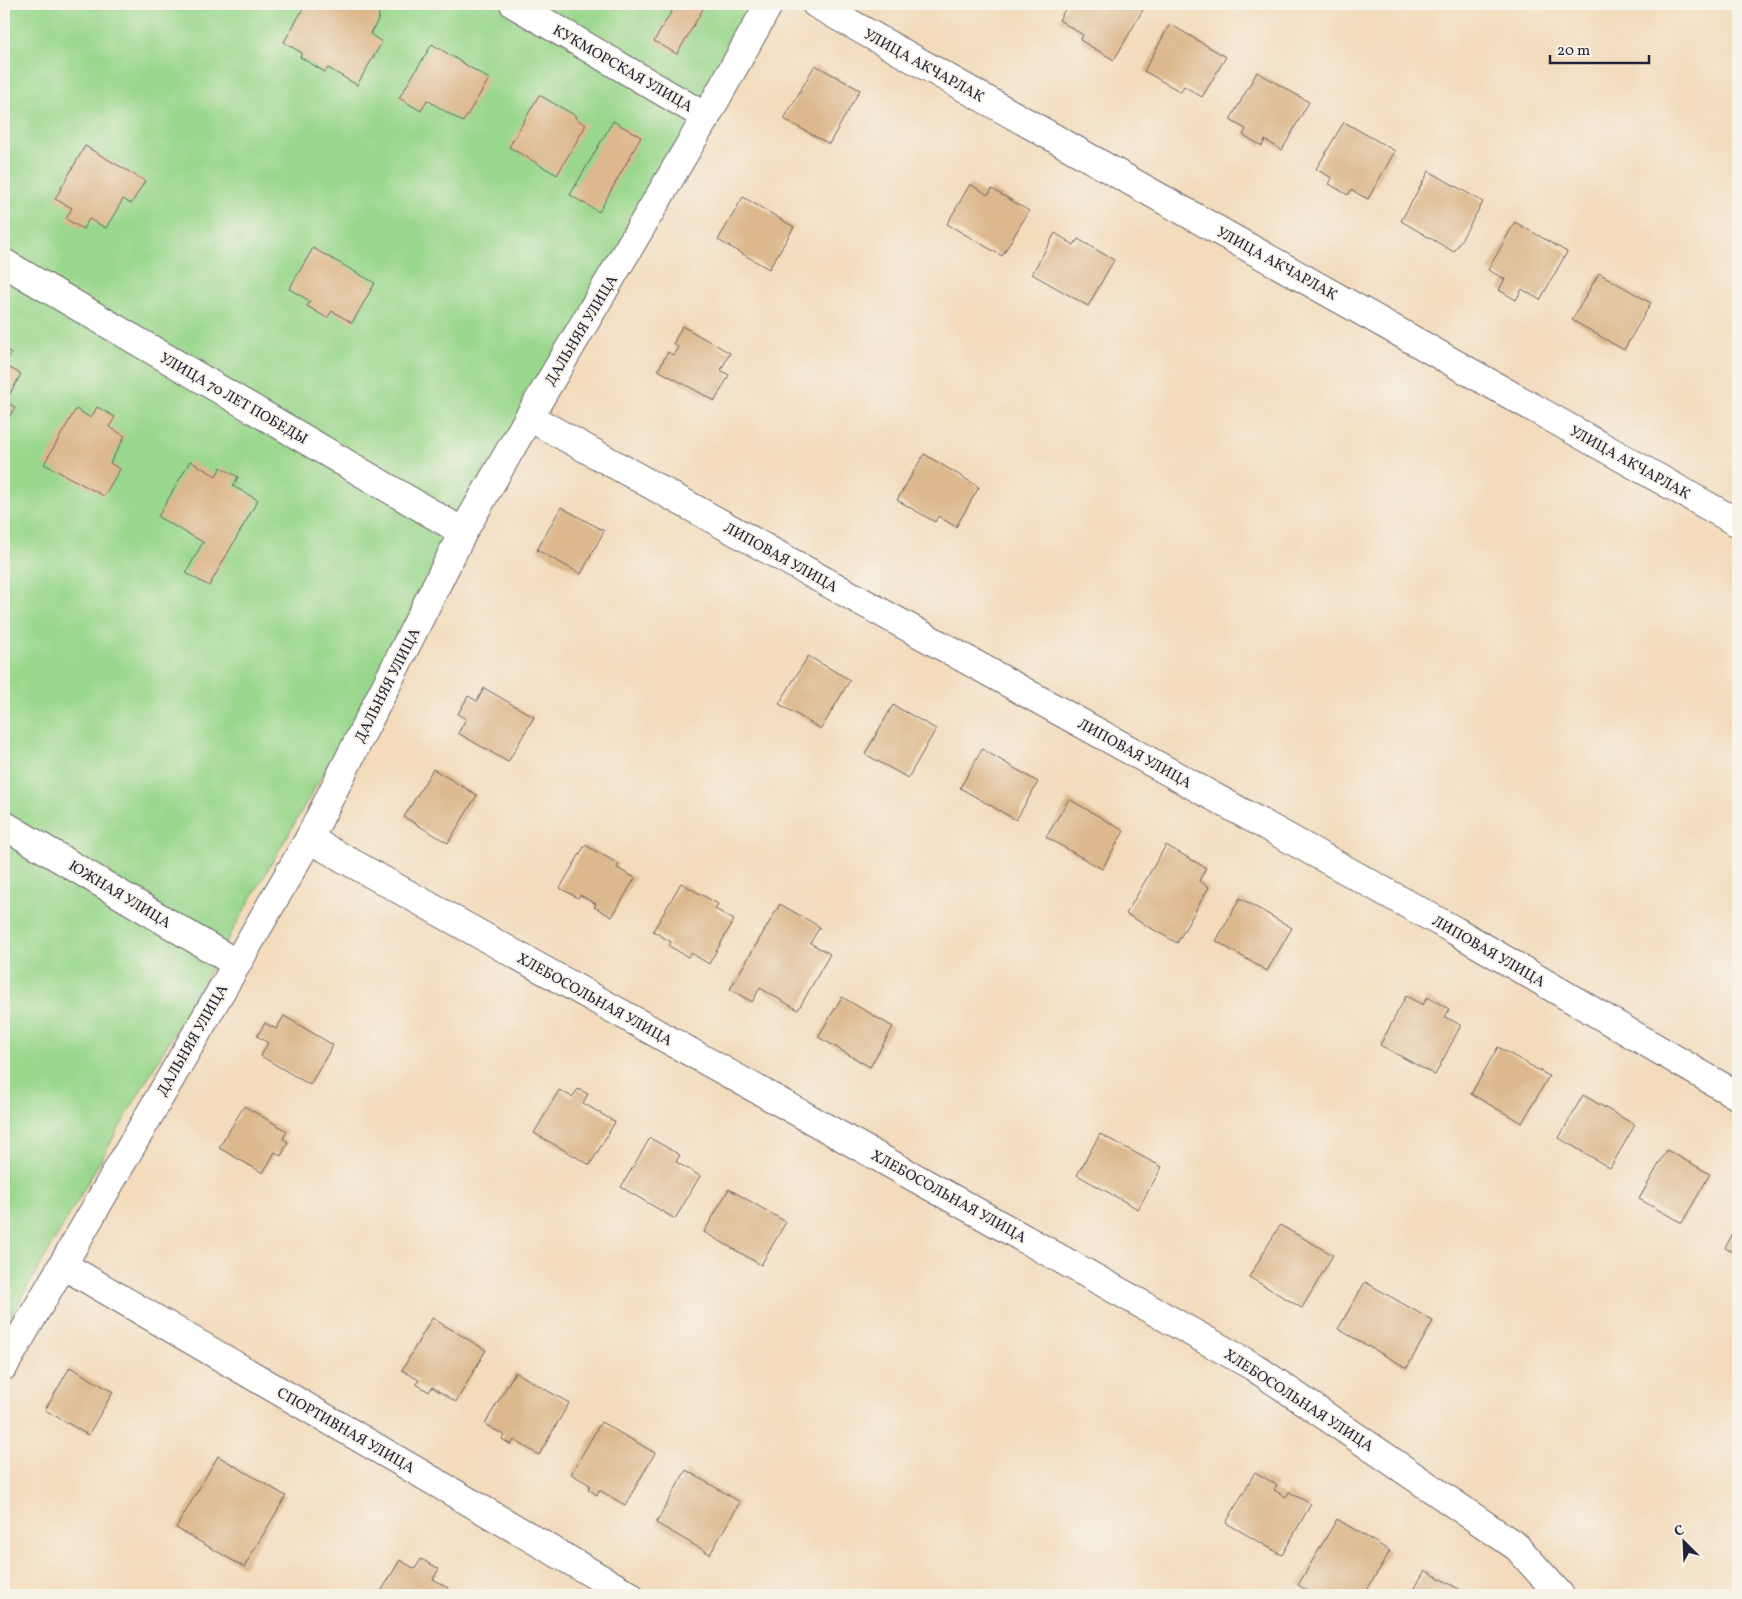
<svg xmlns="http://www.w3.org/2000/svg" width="1742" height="1599" font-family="Vollkorn,serif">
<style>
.green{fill:#99d78c;stroke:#5e7c64}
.building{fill:#ddb88d}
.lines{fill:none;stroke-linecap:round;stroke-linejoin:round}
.street-casing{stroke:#6b6368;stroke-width:30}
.street{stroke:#fff;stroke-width:28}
.labels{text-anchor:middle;stroke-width:4;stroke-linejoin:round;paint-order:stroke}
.street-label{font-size:15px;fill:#22223b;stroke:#f7f3e8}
</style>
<rect width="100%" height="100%" fill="#f7f3e8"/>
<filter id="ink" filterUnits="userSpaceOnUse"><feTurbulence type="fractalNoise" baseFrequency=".02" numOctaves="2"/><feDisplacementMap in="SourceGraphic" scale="10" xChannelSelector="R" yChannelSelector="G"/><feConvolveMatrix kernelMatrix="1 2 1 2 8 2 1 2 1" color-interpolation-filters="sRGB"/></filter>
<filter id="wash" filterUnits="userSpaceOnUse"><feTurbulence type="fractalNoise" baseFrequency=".0096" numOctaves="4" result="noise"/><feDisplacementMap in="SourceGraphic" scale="20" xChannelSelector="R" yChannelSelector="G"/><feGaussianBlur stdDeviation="1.12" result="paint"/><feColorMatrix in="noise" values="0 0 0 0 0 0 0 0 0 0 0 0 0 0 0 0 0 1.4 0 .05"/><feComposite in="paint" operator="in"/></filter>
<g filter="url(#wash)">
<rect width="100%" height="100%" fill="#f3dbbc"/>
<!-- green -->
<path class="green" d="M 4,4 L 773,4 L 754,25 L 4,1328 Z"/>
<g id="blocks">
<!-- building -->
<g class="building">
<path d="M 306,4 L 375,4 L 378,6 L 379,18 L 370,34 L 382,42 L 357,85 L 328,68 L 325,72 L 300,57 L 302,53 L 284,42 Z"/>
<path d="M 676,4 L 706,4 L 677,54 L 654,41 Z"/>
<path d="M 1068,4 L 1136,4 L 1144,8 L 1114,60 L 1080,40 L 1083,35 L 1059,20 Z"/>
<path d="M 1170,24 L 1226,57 L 1202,97 L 1184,86 L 1181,92 L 1144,71 Z"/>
<path d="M 432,44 L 489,79 L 463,122 L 427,100 L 421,111 L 399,98 Z"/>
<path d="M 815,65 L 860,90 L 829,144 L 784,119 Z"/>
<path d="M 1257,72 L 1309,102 L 1282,150 L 1265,140 L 1262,146 L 1243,135 L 1246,129 L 1230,120 Z"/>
<path d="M 539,95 L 576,116 L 575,118 L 586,125 L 557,175 L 509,147 Z"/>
<path d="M 613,121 L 641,137 L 599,212 L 570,195 Z"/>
<path d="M 1344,122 L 1395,151 L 1368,199 L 1351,190 L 1348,195 L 1329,184 L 1332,178 L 1316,169 Z"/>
<path d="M 85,146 L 145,181 L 131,204 L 123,199 L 106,228 L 89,219 L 83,229 L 66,219 L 72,208 L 55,199 Z"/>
<path d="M 1429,171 L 1483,202 L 1454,252 L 1401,221 Z"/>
<path d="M 970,184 L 988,195 L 992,189 L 1029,211 L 1002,256 L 947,224 Z"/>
<path d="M 743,197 L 794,227 L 769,269 L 718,240 Z"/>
<path d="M 1515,222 L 1567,252 L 1540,300 L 1522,289 L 1516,300 L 1499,290 L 1505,279 L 1488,270 Z"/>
<path d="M 1055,233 L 1074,245 L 1078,239 L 1114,260 L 1088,306 L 1032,274 Z"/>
<path d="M 313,248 L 375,283 L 352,323 L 332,311 L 327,318 L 307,306 L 310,301 L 289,289 Z"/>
<path d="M 1599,273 L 1651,303 L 1624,350 L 1572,320 Z"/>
<path d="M 682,326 L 730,353 L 721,370 L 729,375 L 715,401 L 658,370 L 668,352 L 673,355 L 678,347 L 673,344 Z"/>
<path d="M 4,348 L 11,353 L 4,365 L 21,374 L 5,402 L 15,407 L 4,426 Z"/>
<path d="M 97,407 L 115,417 L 109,427 L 125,436 L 110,463 L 120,469 L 104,496 L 44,464 L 76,409 L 91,418 Z"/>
<path d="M 924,454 L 979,487 L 956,527 L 938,516 L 935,522 L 897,500 Z"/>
<path d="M 190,461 L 216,476 L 221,467 L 238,477 L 233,486 L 258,500 L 209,586 L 186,573 L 203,542 L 158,517 Z"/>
<path d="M 561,507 L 604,531 L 581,574 L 537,550 Z"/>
<path d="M 808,656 L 850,680 L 821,729 L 779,704 Z"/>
<path d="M 484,688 L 534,717 L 508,762 L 458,733 L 466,719 L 458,714 L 468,696 L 477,701 Z"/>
<path d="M 893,705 L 936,729 L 908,778 L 865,754 Z"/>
<path d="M 982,749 L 1038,782 L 1016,820 L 960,788 Z"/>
<path d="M 433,769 L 477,795 L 448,843 L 404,817 Z"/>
<path d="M 1069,799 L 1124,831 L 1102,869 L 1046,837 Z"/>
<path d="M 585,845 L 619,864 L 617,868 L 635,878 L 612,917 L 594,907 L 596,904 L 580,895 L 578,898 L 560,888 Z"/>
<path d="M 1166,845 L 1206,868 L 1199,881 L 1209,887 L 1177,943 L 1126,914 Z"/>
<path d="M 681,883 L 718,904 L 715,909 L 734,920 L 709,964 L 691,953 L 688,957 L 669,946 L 671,942 L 653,931 Z"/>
<path d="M 1240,898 L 1292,928 L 1267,971 L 1216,941 Z"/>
<path d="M 780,904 L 820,927 L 810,943 L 830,954 L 798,1010 L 760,988 L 752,1002 L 730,989 Z"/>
<path d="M 1406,996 L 1423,1005 L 1427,997 L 1449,1009 L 1445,1017 L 1461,1025 L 1435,1075 L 1380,1045 Z"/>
<path d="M 842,997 L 893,1027 L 870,1067 L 818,1037 Z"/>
<path d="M 284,1016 L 333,1045 L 310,1085 L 261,1056 L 268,1043 L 257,1036 L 265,1023 L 276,1029 Z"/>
<path d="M 1498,1047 L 1549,1076 L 1522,1123 L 1471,1094 Z"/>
<path d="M 578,1089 L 588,1094 L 583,1103 L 615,1122 L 590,1165 L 534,1133 L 559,1090 L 572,1097 Z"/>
<path d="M 1583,1095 L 1635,1125 L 1610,1168 L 1559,1138 Z"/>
<path d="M 244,1106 L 287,1131 L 283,1139 L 288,1142 L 281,1156 L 275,1152 L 263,1173 L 219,1148 Z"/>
<path d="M 1100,1134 L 1162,1167 L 1138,1209 L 1077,1175 Z"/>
<path d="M 650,1138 L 680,1155 L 676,1162 L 700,1176 L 675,1219 L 621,1187 Z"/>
<path d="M 1667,1150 L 1710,1174 L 1682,1223 L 1639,1199 Z"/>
<path d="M 729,1189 L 786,1222 L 761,1265 L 704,1232 Z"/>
<path d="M 1738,1224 L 1738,1255 L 1725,1248 Z"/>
<path d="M 1280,1225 L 1333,1255 L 1302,1308 L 1249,1277 Z"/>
<path d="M 1365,1282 L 1433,1321 L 1407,1368 L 1338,1329 Z"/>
<path d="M 432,1318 L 486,1350 L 456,1402 L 432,1387 L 429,1392 L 416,1384 L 419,1380 L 402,1370 Z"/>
<path d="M 70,1367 L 113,1392 L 88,1435 L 45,1410 Z"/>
<path d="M 515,1372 L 569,1403 L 539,1455 L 514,1440 L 511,1445 L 502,1439 L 504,1435 L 485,1424 Z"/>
<path d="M 601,1422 L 655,1453 L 625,1505 L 599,1490 L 597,1495 L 588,1489 L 590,1485 L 571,1474 Z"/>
<path d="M 218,1456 L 286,1496 L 244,1567 L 176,1528 Z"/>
<path d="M 686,1470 L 740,1502 L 710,1554 L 656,1523 Z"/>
<path d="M 1255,1472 L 1277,1485 L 1274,1490 L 1286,1497 L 1289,1492 L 1311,1504 L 1282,1555 L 1226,1523 Z"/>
<path d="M 1337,1519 L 1390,1551 L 1364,1595 L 1314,1595 L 1298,1585 Z"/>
<path d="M 421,1559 L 439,1569 L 433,1579 L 448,1588 L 444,1595 L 379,1595 L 400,1560 L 415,1569 Z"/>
<path d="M 1425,1570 L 1469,1595 L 1411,1595 Z"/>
</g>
</g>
</g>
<g filter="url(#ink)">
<use href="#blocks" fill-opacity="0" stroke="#6b6368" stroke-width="1"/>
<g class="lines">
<defs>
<g id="street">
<path d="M 514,4 L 706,117"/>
<path d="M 816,4 L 1738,523"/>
<path d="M 4,263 L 463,532"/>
<path d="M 529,417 L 1454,930 L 1738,1096"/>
<path d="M 4,825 L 237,964"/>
<path d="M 309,839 L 1254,1367 L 1517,1547 L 1560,1595"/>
<path d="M 63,1265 L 629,1595"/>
<path d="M 4,1366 L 309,839 L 463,532 L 529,417 L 706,117 L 769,4"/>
</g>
</defs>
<!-- street casing -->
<use href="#street" class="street-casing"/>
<!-- street -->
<use href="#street" class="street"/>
</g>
</g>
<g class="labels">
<!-- street labels -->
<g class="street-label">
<text transform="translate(924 65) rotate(29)" y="5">УЛИЦА АКЧАРЛАК</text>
<text transform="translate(623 68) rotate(30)" y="5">КУКМОРСКАЯ УЛИЦА</text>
<text transform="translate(1277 263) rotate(29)" y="5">УЛИЦА АКЧАРЛАК</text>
<text transform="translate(581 330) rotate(-59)" y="5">ДАЛЬНЯЯ УЛИЦА</text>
<text transform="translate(234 398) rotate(30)" y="5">УЛИЦА 70 ЛЕТ ПОБЕДЫ</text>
<text transform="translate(1630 462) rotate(29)" y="5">УЛИЦА АКЧАРЛАК</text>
<text transform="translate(781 557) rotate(29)" y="5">ЛИПОВАЯ УЛИЦА</text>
<text transform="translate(387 685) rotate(-63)" y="5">ДАЛЬНЯЯ УЛИЦА</text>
<text transform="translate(1135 753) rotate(29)" y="5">ЛИПОВАЯ УЛИЦА</text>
<text transform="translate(120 894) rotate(31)" y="5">ЮЖНАЯ УЛИЦА</text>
<text transform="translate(1489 951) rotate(30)" y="5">ЛИПОВАЯ УЛИЦА</text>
<text transform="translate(595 999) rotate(29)" y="5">ХЛЕБОСОЛЬНАЯ УЛИЦА</text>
<text transform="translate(192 1040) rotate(-60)" y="5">ДАЛЬНЯЯ УЛИЦА</text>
<text transform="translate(949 1196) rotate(29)" y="5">ХЛЕБОСОЛЬНАЯ УЛИЦА</text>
<text transform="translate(1299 1400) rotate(33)" y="5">ХЛЕБОСОЛЬНАЯ УЛИЦА</text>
<text transform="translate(346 1430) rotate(30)" y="5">СПОРТИВНАЯ УЛИЦА</text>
</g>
</g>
<!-- margin -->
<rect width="1742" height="1599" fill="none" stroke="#f7f3e8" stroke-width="20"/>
<!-- north arrow -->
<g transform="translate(1684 1542) rotate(336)" stroke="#f7f3e8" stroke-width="4" paint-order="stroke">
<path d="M0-4L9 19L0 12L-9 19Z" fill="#22223b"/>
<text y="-8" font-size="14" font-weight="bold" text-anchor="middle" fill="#22223b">С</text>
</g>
<!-- scale -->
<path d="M1550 55v8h99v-8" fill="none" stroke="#22223b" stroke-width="2.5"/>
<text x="1557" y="55" font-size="15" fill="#22223b" stroke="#f7f3e8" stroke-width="4" paint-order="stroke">20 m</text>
</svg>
